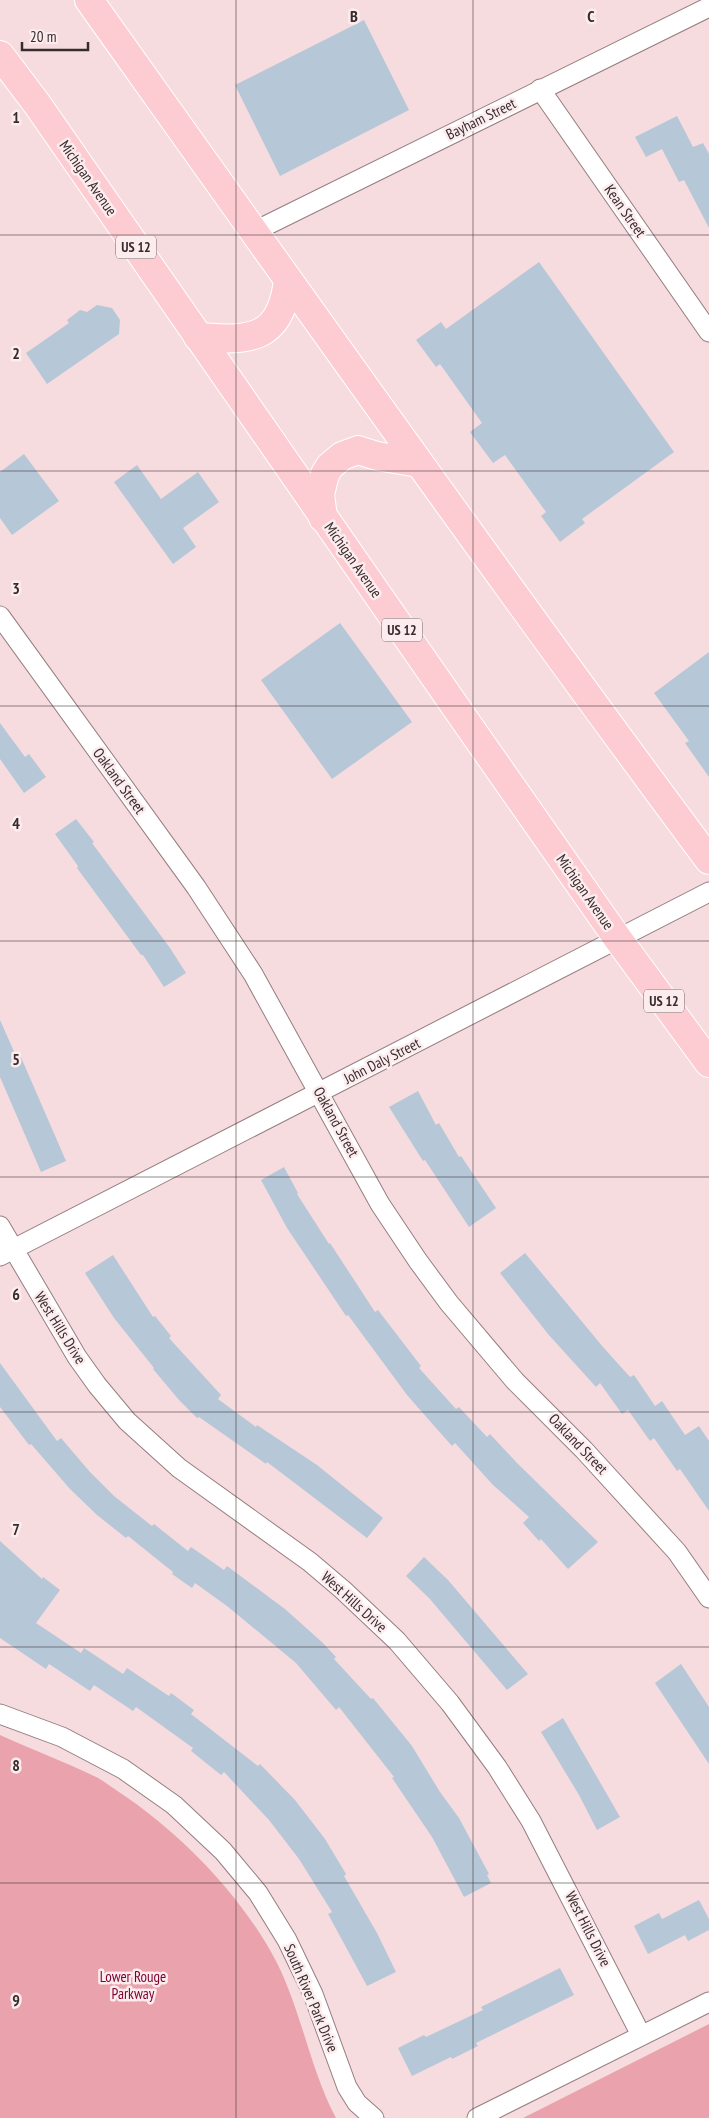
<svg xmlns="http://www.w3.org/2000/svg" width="709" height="2118" font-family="'PT Sans Narrow',sans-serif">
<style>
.green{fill:#eaa3ad}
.building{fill:#b6c7d8}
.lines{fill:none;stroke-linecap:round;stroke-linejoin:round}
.minor-casing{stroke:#957d80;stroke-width:21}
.primary-casing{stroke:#fff;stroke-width:30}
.minor{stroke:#fff;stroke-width:19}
.primary{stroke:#fdccd3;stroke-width:28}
.grid{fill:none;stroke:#362c2d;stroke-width:1;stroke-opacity:0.55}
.labels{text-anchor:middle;stroke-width:5;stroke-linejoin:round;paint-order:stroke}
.shield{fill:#fdecee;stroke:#726667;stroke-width:1}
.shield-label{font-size:14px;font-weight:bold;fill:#362c2d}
.street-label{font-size:15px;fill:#362c2d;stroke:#fdecee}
.park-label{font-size:15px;fill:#7e0030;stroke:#fdecee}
.grid-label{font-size:16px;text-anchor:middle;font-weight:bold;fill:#362c2d;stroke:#fdecee;stroke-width:5;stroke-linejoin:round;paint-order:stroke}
</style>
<rect width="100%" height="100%" fill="#f7dcdf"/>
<!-- green -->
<g class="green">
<path d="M 0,1735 C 31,1749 63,1761 94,1776 C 103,1780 111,1787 119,1792 C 181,1833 243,1897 277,1963 C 302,2013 310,2069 336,2118 L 0,2118 Z"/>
<path d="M 709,2024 L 709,2118 L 523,2118 Z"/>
</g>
<!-- building -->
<g class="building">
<path d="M 364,20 L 409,110 L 280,176 L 235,85 Z"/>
<path d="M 677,116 L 693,147 L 703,143 L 709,154 L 709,228 L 684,180 L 679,182 L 662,149 L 646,157 L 635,137 Z"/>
<path d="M 539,262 L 674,452 L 582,519 L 585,523 L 560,542 L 541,516 L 546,512 L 505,455 L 493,463 L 470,432 L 482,423 L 440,364 L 436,367 L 416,340 L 441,322 L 446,329 Z"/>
<path d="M 97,305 L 112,308 L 120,320 L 119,334 L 47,384 L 26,353 L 69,323 L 67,320 L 80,310 L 87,312 Z"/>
<path d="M 24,454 L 59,501 L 12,535 L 0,518 L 0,472 Z"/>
<path d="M 137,465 L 161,499 L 198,472 L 219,502 L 183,528 L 196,547 L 173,564 L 114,482 Z"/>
<path d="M 340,623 L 412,722 L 332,779 L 261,680 Z"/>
<path d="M 709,652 L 709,777 L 685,743 L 689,741 L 654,693 Z"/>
<path d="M 0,723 L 25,757 L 29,754 L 46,777 L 24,793 L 0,759 Z"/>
<path d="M 76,819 L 94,842 L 92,843 L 170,948 L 186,973 L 164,987 L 143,955 L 141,955 L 77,868 L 78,866 L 55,834 Z"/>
<path d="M 0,1020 L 16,1056 L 20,1055 L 66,1161 L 41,1172 L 0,1077 Z"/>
<path d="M 418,1091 L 436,1125 L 439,1123 L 459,1157 L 461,1156 L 496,1208 L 469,1227 L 425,1160 L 423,1161 L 389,1107 Z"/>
<path d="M 284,1167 L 298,1193 L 297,1194 L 329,1244 L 330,1243 L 375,1312 L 378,1310 L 421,1366 L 419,1368 L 456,1409 L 459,1407 L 487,1437 L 490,1434 L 517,1463 L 598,1542 L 568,1569 L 541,1539 L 539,1541 L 523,1523 L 529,1517 L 493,1485 L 455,1443 L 452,1446 L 436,1428 L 407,1395 L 348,1315 L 346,1316 L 287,1228 L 261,1180 Z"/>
<path d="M 525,1253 L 603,1347 L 630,1377 L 634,1375 L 655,1406 L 662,1401 L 685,1435 L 699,1426 L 709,1441 L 709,1511 L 680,1469 L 677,1471 L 654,1438 L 650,1441 L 628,1410 L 622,1414 L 600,1383 L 596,1387 L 548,1334 L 500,1273 Z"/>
<path d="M 113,1255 L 153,1317 L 155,1316 L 171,1336 L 169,1338 L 221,1395 L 218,1399 L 256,1427 L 257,1425 L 317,1465 L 383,1518 L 367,1538 L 267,1462 L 266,1464 L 199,1417 L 197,1418 L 179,1400 L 153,1369 L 154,1368 L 114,1318 L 85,1273 Z"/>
<path d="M 0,1363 L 57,1441 L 61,1438 L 90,1472 L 114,1496 L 152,1526 L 154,1524 L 188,1551 L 191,1547 L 224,1570 L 227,1566 L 285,1609 L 323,1643 L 336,1657 L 334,1659 L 371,1699 L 373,1698 L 412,1746 L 440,1792 L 459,1818 L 489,1874 L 487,1875 L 491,1883 L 464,1897 L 432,1837 L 392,1778 L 394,1777 L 339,1707 L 336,1710 L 296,1663 L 227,1606 L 195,1583 L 192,1588 L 172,1574 L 173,1572 L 128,1536 L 126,1538 L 97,1515 L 70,1489 L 31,1444 L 29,1445 L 0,1407 Z"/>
<path d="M 0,1541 L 42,1579 L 43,1577 L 60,1590 L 36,1623 L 81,1653 L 84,1648 L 123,1674 L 127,1668 L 169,1696 L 171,1693 L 194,1710 L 191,1714 L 258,1766 L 260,1764 L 295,1800 L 325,1839 L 346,1874 L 344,1876 L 377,1933 L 396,1972 L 367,1986 L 328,1914 L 332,1912 L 299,1859 L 269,1820 L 224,1772 L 221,1775 L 191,1751 L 193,1748 L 136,1707 L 133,1711 L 94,1685 L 90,1691 L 49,1664 L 46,1669 L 0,1638 Z"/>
<path d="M 424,1557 L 448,1580 L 528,1674 L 507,1690 L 429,1598 L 406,1576 Z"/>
<path d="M 681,1664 L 709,1707 L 709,1764 L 655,1683 Z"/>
<path d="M 563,1718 L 620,1817 L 597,1830 L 579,1795 L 541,1732 Z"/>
<path d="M 699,1900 L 709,1919 L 709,1930 L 688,1941 L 685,1935 L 648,1954 L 634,1926 L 659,1913 L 662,1919 Z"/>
<path d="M 560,1968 L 574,1995 L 476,2043 L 478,2046 L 452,2059 L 451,2057 L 412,2076 L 398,2048 L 424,2035 L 426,2037 L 483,2010 L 481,2007 Z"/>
</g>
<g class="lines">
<defs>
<g id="minor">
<path d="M 540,89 L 709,332"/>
<path d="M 253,232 L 709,7"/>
<path d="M 0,616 L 196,887 L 253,974 L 380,1204 L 418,1261 L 449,1303 L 515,1381 L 584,1450 L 677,1552 L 709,1598"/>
<path d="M 0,1226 L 77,1357 L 97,1385 L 127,1421 L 179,1468 L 310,1562 L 343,1590 L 397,1641 L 450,1703 L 497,1767 L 531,1821 L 641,2035"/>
<path d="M 0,1256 L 709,892"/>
<path d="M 0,1714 L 62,1737 L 123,1769 L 174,1805 L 223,1851 L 258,1893 L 287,1940 L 313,1994 L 347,2087 L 357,2103 L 374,2118"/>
<path d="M 477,2118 L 709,2002"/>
</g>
<g id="primary">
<path d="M 89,0 C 294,288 498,576 709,860"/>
<path d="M 0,55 L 37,104 L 464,719 L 618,939 L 709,1063"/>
<path d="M 198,337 C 249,341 280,341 288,281"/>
<path d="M 323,518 L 320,494 L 325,474 L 330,466 L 342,456 L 358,450 L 377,456 L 419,463"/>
</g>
</defs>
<!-- minor casing -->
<use href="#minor" class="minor-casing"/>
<!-- primary casing -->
<use href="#primary" class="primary-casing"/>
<!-- minor -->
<use href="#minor" class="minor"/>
<!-- primary -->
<use href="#primary" class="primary"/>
</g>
<!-- grid -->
<path class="grid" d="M 236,0 L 236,2118M 473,0 L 473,2118M 0,235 L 709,235M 0,471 L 709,471M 0,706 L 709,706M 0,941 L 709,941M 0,1177 L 709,1177M 0,1412 L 709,1412M 0,1647 L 709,1647M 0,1883 L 709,1883"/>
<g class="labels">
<!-- shield labels -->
<g class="shield">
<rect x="116" y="235.5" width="40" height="23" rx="4"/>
<rect x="382" y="618.5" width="40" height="23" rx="4"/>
<rect x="644" y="989.5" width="40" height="23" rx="4"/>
</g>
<g class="shield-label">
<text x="136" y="252">US 12</text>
<text x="402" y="635">US 12</text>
<text x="664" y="1006">US 12</text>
</g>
<!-- street labels -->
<g class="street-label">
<text transform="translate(481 119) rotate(-26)" y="5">Bayham Street</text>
<text transform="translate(88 178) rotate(55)" y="5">Michigan Avenue</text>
<text transform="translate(625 211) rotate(55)" y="5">Kean Street</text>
<text transform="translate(353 560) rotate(55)" y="5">Michigan Avenue</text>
<text transform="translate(119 781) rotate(54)" y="5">Oakland Street</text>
<text transform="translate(585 892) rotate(55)" y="5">Michigan Avenue</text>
<text transform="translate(382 1061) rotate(-27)" y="5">John Daly Street</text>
<text transform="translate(336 1122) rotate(61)" y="5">Oakland Street</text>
<text transform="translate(60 1328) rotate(58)" y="5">West Hills Drive</text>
<text transform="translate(578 1444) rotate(46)" y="5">Oakland Street</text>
<text transform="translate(354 1602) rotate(42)" y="5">West Hills Drive</text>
<text transform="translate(588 1929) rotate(63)" y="5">West Hills Drive</text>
<text transform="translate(311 1998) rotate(67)" y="5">South River Park Drive</text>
</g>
<!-- park labels -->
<g class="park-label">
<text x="133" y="1982">Lower Rouge<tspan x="133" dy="17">Parkway</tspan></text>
</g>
</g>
<g class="grid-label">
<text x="354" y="22">B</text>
<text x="591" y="22">C</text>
<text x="16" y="123">1</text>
<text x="16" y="359">2</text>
<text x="16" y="594">3</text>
<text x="16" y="829">4</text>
<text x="16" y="1065">5</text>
<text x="16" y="1300">6</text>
<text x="16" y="1535">7</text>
<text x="16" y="1771">8</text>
<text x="16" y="2006">9</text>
</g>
<!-- scale -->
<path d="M22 42v8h66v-8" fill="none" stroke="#362c2d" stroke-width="2.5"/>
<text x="30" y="42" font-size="15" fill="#362c2d" stroke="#fdecee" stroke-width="4" paint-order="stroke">20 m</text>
</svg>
